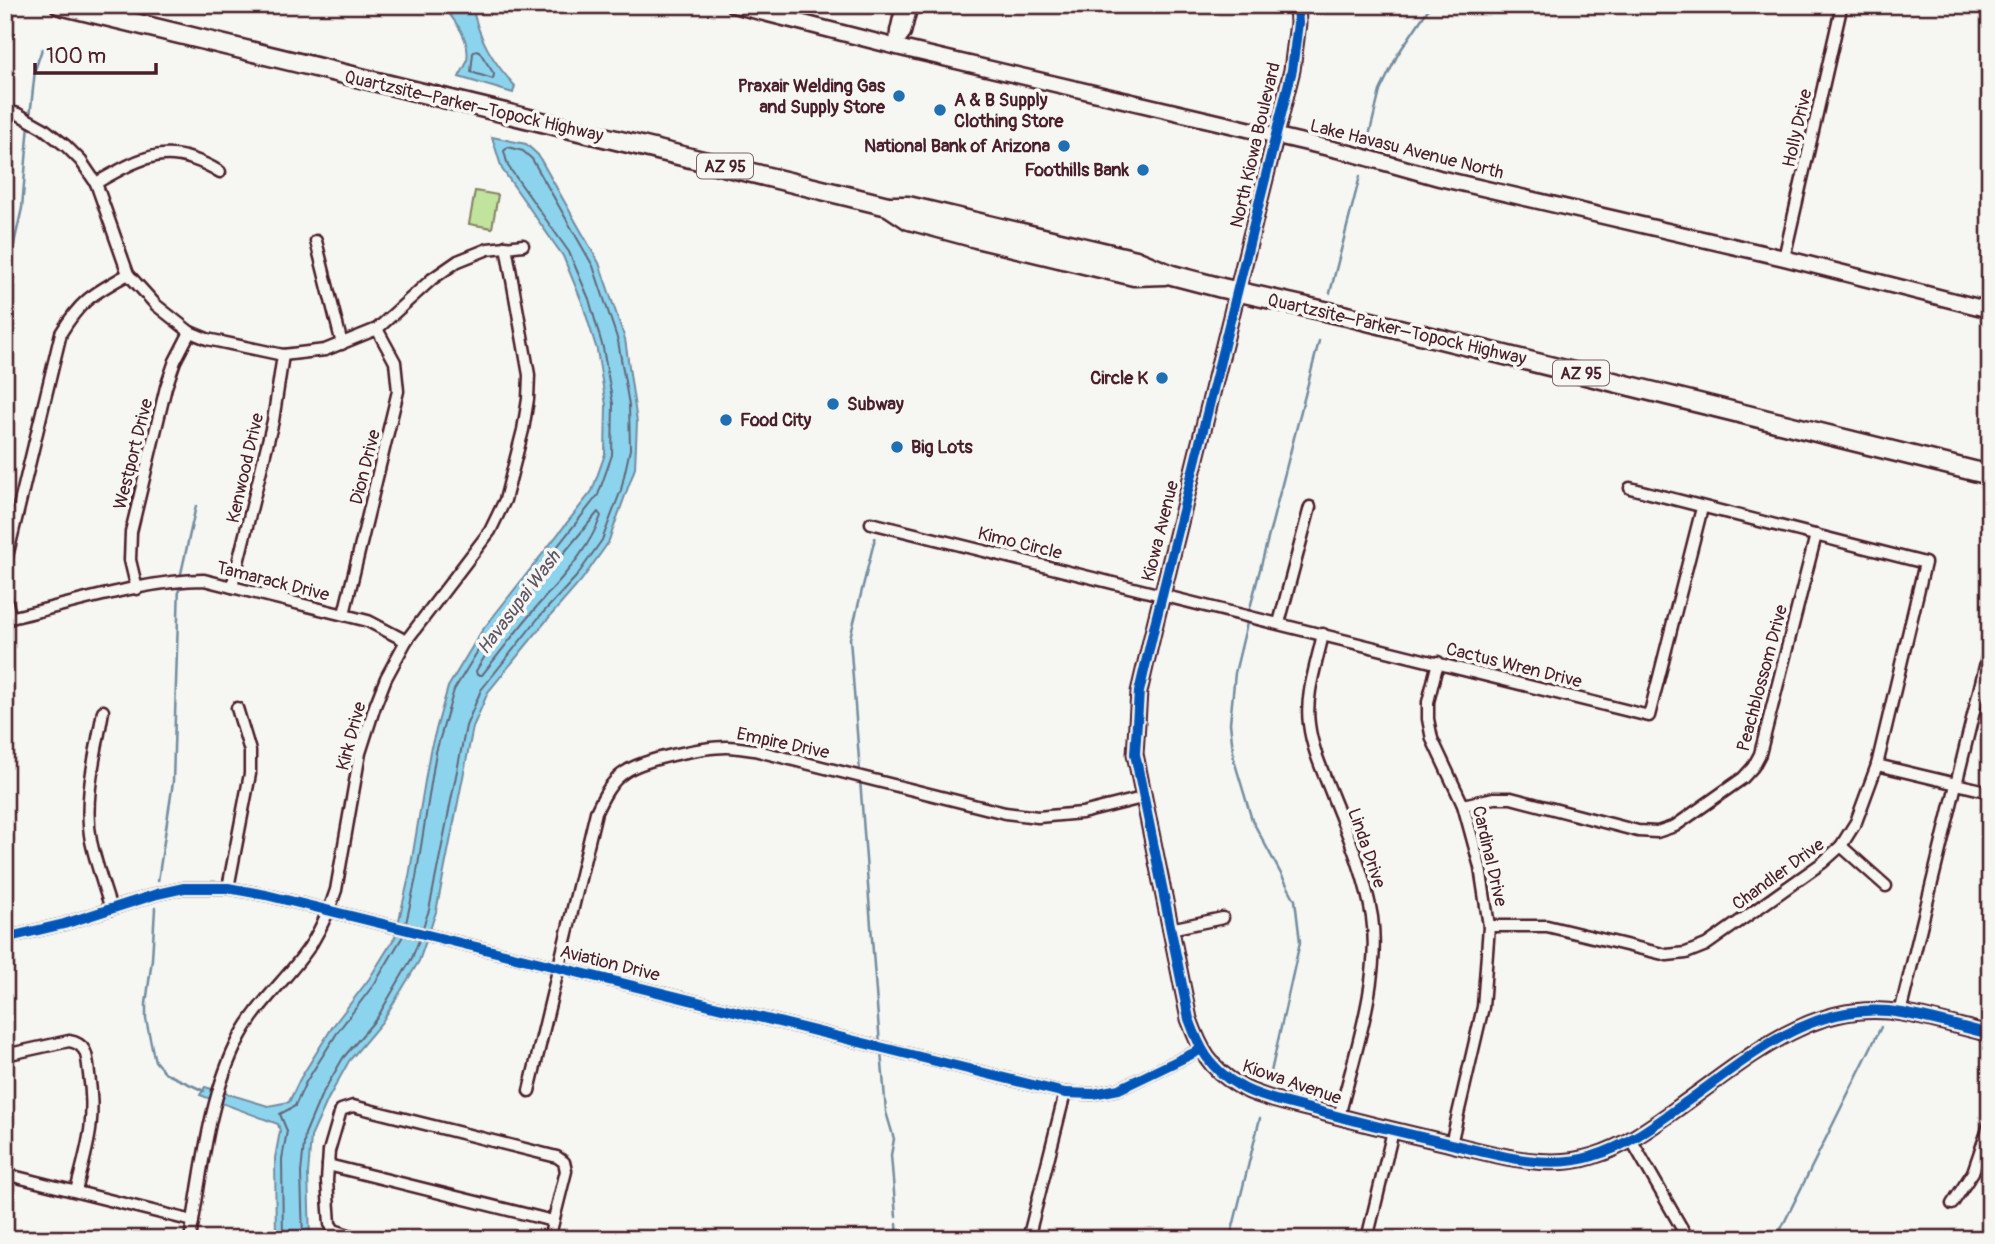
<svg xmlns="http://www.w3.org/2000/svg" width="1995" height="1244" font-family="Pangolin,sans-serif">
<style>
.green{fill:#c0e39d;stroke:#858164;stroke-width:2}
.water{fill:#8cd4ed;stroke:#728c9f;stroke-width:2}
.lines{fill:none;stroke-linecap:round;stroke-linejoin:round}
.shore{stroke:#646779;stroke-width:2}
.stream{stroke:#728c9f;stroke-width:2.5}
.street-casing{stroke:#4a1f2b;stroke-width:15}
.secondary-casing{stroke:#4a1f2b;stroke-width:19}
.highway-casing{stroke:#4a1f2b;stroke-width:23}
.street{stroke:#f6f6f2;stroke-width:10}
.secondary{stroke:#f6f6f2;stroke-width:14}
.highway{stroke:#f6f6f2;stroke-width:18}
.cycleway-casing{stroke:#f6f6f2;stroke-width:15}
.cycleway{stroke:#0057b8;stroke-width:10}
.poi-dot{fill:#1f6fb2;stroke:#f6f6f2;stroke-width:2.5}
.labels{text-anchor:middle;stroke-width:7;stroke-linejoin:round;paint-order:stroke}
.shield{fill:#f6f6f2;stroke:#7e6067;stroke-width:2}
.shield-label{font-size:16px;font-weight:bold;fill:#4a1f2b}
.poi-label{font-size:18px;font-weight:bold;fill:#4a1f2b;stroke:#f6f6f2;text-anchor:end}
.street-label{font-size:18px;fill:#4a1f2b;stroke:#f6f6f2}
.water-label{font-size:19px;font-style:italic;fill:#5e5565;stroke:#f6f6f2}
</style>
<rect width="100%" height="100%" fill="#f6f6f2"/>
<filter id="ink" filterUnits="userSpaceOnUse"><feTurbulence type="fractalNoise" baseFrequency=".0143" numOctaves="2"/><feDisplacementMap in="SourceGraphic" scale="14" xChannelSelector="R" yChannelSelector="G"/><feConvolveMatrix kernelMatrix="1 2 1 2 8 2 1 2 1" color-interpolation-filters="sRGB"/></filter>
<g filter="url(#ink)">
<!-- green -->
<path class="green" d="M 475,191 L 498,195 L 492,228 L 469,224 Z"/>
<!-- water -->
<g class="water">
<path d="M 442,5 L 472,5 C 478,38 493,62 515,86 L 513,93 L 459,77 C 461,72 466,66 467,61 C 471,39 455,21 442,5 Z"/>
<path d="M 492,137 L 526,144 L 538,155 L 599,263 L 625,339 L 637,422 L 635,468 L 608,543 L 581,581 L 546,621 L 488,692 L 473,727 L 436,912 L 419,961 L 382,1022 L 349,1061 L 328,1099 L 311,1137 L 308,1174 L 310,1239 L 276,1239 L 275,1158 L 280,1131 L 278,1124 L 200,1095 L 205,1087 L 268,1106 L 289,1102 L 300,1079 L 333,1026 L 369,979 L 395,937 L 409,877 L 430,751 L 448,687 L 481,632 L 592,491 L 605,454 L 606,405 L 597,350 L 582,302 L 563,256 L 502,169 Z"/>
</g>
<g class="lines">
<!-- shore -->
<g class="shore">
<path d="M 476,50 L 479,51 L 494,74 L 493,79 L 471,72 L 473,53 Z"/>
<path d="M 598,512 L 601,516 C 587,554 559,580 534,610 C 516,631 500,653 482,675 L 477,675 L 476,671 L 494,641 L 534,589 Z"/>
<path d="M 406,923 L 416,878 L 436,752 L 454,690 L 487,636 L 598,495 L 612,455 L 613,404 L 603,348 L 589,299 L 569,252 L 508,166 L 504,151 L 508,147 L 523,151 L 532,159 L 593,266 L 618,341 L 629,405 L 630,449 L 621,490 L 602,540 L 576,577 L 540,616 L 481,690 L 466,726 L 429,910 L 423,927"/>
<path d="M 283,1239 L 282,1159 L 287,1131 L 280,1114 L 295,1106 L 306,1082 L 339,1030 L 375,983 L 403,936"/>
<path d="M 303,1239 L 301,1173 L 305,1134 L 321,1096 L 343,1058 L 377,1018 L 412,958 L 419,940"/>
</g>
<!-- stream -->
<g class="stream">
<path d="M 30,117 L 35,70 L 42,49"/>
<path d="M 1367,144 L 1380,91 L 1398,54 L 1431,5"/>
<path d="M 5,284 L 22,208 L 29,124"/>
<path d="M 1330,293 L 1360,176"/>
<path d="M 180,578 L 196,506"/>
<path d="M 1249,612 L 1319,341"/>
<path d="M 1248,619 L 1235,673 L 1230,723 L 1234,760 L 1252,820 L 1295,900 L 1300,942 L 1269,1081"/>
<path d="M 860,773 L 850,638 L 875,538"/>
<path d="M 860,779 L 880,1045"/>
<path d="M 158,881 L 173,782 L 179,584"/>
<path d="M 155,908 L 152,959 L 146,1004 L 146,1019 L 153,1053 L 155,1061 L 165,1073 L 204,1091"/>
<path d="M 881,1051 L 886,1112 L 894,1139 L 891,1155 L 896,1217"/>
<path d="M 897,1224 L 898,1239"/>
<path d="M 1230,1239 L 1260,1118"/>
<path d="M 1776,1239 L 1881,1027"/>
</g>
<defs>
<g id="street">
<path d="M 895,46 L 905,33 L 912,5"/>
<path d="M 895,46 L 896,31 L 902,5"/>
<path d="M 5,110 L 18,114 L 43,128 L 66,146 L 81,161 L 96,183 L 128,274 L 156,305 L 190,332 L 207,339 L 283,355 L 325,350 L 377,329 L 432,279 L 458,261 L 488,249 L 523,245"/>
<path d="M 96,183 C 144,156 168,141 220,172"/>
<path d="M 316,241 L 342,344"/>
<path d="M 1784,258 L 1840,13 L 1839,5"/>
<path d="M 871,523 L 1649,716 L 1702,508"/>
<path d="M 5,565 L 61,333 C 82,298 94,294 128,274"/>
<path d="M 232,587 L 273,421 L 283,355"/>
<path d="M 137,589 L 130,560 L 131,532 L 166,387 L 175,361 L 190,332"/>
<path d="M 5,596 L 11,618"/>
<path d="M 344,614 L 398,391 L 395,362 L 377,329"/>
<path d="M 5,619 C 66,606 142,580 204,580 L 368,621 L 406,641"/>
<path d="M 1279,623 L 1310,507"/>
<path d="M 1323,634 C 1317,663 1305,694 1309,724 C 1312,749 1323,772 1332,795 C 1348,835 1365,874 1372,917 C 1381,980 1354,1055 1339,1117"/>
<path d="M 1438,662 L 1428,702 L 1428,719 L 1432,739 L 1463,805 L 1480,867 L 1489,926 L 1483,1007 L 1451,1144"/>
<path d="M 103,711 C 96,753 83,799 91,841 C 96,864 104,887 111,909"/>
<path d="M 1877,765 L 1990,792"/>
<path d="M 1463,805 L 1494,798 L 1511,798 L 1638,831 L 1657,832 L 1675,826 L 1743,778 L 1753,767 L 1760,754 L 1816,535"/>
<path d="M 1841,846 L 1886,886"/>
<path d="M 228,888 L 250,774 L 250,751 L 237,708"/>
<path d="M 1489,926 L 1547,926 L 1667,955 L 1686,953 L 1706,945 L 1822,863 L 1841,846 L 1856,822 L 1877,765 L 1925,563 L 1630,488"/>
<path d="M 1170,929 L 1223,918"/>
<path d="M 5,938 L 64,924 L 157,894 L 184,888 L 228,888 L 266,895 L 1065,1093 L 1093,1094 L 1119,1089 L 1200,1050"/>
<path d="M 1900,1013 L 1990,646"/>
<path d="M 5,1055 L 69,1041 C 88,1044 87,1058 89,1074 C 96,1122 88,1145 76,1191"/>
<path d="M 529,1091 L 596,812 C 603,797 611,781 625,772 C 643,759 704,747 727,747 C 736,747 745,749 754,750 L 1005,813 L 1038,817 L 1082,813 L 1142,798"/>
<path d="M 1632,1141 L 1688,1239"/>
<path d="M 328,1165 L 553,1221"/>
<path d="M 5,1174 L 193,1221"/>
<path d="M 1952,1204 L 1973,1172 L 1990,1123"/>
<path d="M 190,1239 C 202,1171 208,1098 240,1037 C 259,1001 291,976 312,943 C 322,926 330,909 336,890 L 360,753 L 375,706 L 386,678 L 406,641 L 490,531 L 505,500 L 523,430 L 528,399 L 529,375 L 506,246"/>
<path d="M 361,1239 L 334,1230 L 330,1224 L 327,1181 L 329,1151 L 341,1110 L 353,1106 L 557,1157 L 564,1162 L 566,1171 L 549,1239"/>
<path d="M 1028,1239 L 1065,1093"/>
<path d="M 1367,1239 L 1393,1131"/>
</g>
<g id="secondary">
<path d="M 733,5 L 901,48 L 1350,153 L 1439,178 L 1784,258 L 1990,310"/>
<path d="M 1297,5 L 1298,23 L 1292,70 L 1155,624 L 1139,692 L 1135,754 L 1189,1019 C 1200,1049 1209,1068 1238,1085 C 1256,1097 1296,1105 1318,1111 C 1361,1123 1404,1133 1447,1143 C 1492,1154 1547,1171 1593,1156 C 1630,1145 1658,1122 1689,1100 C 1753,1054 1817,998 1902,1013 C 1931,1018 1961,1027 1990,1034"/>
</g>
<g id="highway">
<path d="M 60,5 L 888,206 L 908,206 L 1136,260 L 1172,275 L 1222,288 L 1347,316 L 1990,475"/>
<path d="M 888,206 L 909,220 L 976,238 L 1134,276 L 1165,275"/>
</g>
</defs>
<!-- street casing -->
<use href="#street" class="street-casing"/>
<!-- secondary casing -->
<use href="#secondary" class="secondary-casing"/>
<!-- highway casing -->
<use href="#highway" class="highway-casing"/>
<!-- street -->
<use href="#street" class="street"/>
<!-- secondary -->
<use href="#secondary" class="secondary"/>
<!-- highway -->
<use href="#highway" class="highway"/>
<defs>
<g id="cycleway">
<path d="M 1297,5 L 1298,23 L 1292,70 L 1155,624 L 1139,692 L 1135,754 L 1189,1019 C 1200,1049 1209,1068 1238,1085 C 1256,1097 1296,1105 1318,1111 C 1361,1123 1404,1133 1447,1143 C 1492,1154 1547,1171 1593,1156 C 1630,1145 1658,1122 1689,1100 C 1753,1054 1817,998 1902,1013 C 1931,1018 1961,1027 1990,1034"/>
<path d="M 5,938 L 64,924 L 157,894 L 184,888 L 228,888 L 266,895 L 1065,1093 L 1093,1094 L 1119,1089 L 1200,1050"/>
</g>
</defs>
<!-- cycleway casing -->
<use href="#cycleway" class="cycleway-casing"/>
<!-- cycleway -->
<use href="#cycleway" class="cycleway"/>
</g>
</g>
<!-- markers -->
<g class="poi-dot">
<circle cx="899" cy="96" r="7"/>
<circle cx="940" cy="110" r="7"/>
<circle cx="1064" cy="146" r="7"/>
<circle cx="1143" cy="170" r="7"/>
<circle cx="1162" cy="378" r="7"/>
<circle cx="833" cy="404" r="7"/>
<circle cx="726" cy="420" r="7"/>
<circle cx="897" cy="447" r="7"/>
</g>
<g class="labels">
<!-- shield labels -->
<g class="shield">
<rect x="697" y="153.5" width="56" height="25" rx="5"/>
<rect x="1553" y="360.5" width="56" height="25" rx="5"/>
</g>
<g class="shield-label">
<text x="725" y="172">AZ 95</text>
<text x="1581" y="379">AZ 95</text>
</g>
<!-- poi labels -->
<g class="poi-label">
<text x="885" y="92">Praxair Welding Gas<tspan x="885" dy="21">and Supply Store</tspan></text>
<text x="954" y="106" text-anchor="start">A &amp; B Supply<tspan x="954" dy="21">Clothing Store</tspan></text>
<text x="1050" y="152">National Bank of Arizona</text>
<text x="1129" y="176">Foothills Bank</text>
<text x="1148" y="384">Circle K</text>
<text x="847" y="410" text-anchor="start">Subway</text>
<text x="740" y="426" text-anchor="start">Food City</text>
<text x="911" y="453" text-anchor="start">Big Lots</text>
</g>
<!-- street labels -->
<g class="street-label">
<text transform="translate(474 106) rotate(13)" y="6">Quartzsite–Parker–Topock Highway</text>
<text transform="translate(1797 128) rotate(-77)" y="6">Holly Drive</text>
<text transform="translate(1255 145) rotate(-77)" y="6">North Kiowa Boulevard</text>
<text transform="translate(1407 149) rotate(14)" y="6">Lake Havasu Avenue North</text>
<text transform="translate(1397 329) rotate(13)" y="6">Quartzsite–Parker–Topock Highway</text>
<text transform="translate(133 454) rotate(-76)" y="6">Westport Drive</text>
<text transform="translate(365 467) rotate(-76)" y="6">Dion Drive</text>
<text transform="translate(245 468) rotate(-77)" y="6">Kenwood Drive</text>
<text transform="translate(1160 531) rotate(-76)" y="6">Kiowa Avenue</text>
<text transform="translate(1020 543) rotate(14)" y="6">Kimo Circle</text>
<text transform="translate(273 581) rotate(14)" y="6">Tamarack Drive</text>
<text transform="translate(1514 665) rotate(14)" y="6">Cactus Wren Drive</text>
<text transform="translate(1762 678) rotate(-75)" y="6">Peachblossom Drive</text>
<text transform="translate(351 736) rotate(-75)" y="6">Kirk Drive</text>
<text transform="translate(783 743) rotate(12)" y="6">Empire Drive</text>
<text transform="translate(1367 848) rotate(71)" y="6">Linda Drive</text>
<text transform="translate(1490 856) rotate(77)" y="6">Cardinal Drive</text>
<text transform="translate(1778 874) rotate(-36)" y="6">Chandler Drive</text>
<text transform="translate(610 963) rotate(14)" y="6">Aviation Drive</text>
<text transform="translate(1292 1082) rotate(19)" y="6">Kiowa Avenue</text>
</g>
<!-- water labels -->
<g class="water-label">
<text transform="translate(518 602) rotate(-53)" y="7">Havasupai Wash</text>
</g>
</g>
<!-- margin -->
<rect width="1995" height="1244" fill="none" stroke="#f6f6f2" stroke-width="28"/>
<rect x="14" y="14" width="1967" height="1216" fill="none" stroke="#4a1f2b" stroke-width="2.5" filter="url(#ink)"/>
<!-- scale -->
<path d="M35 63v10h121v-10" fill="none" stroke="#4a1f2b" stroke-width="3.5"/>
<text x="46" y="63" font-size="21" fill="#4a1f2b" stroke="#f6f6f2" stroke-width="5" paint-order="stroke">100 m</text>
</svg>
